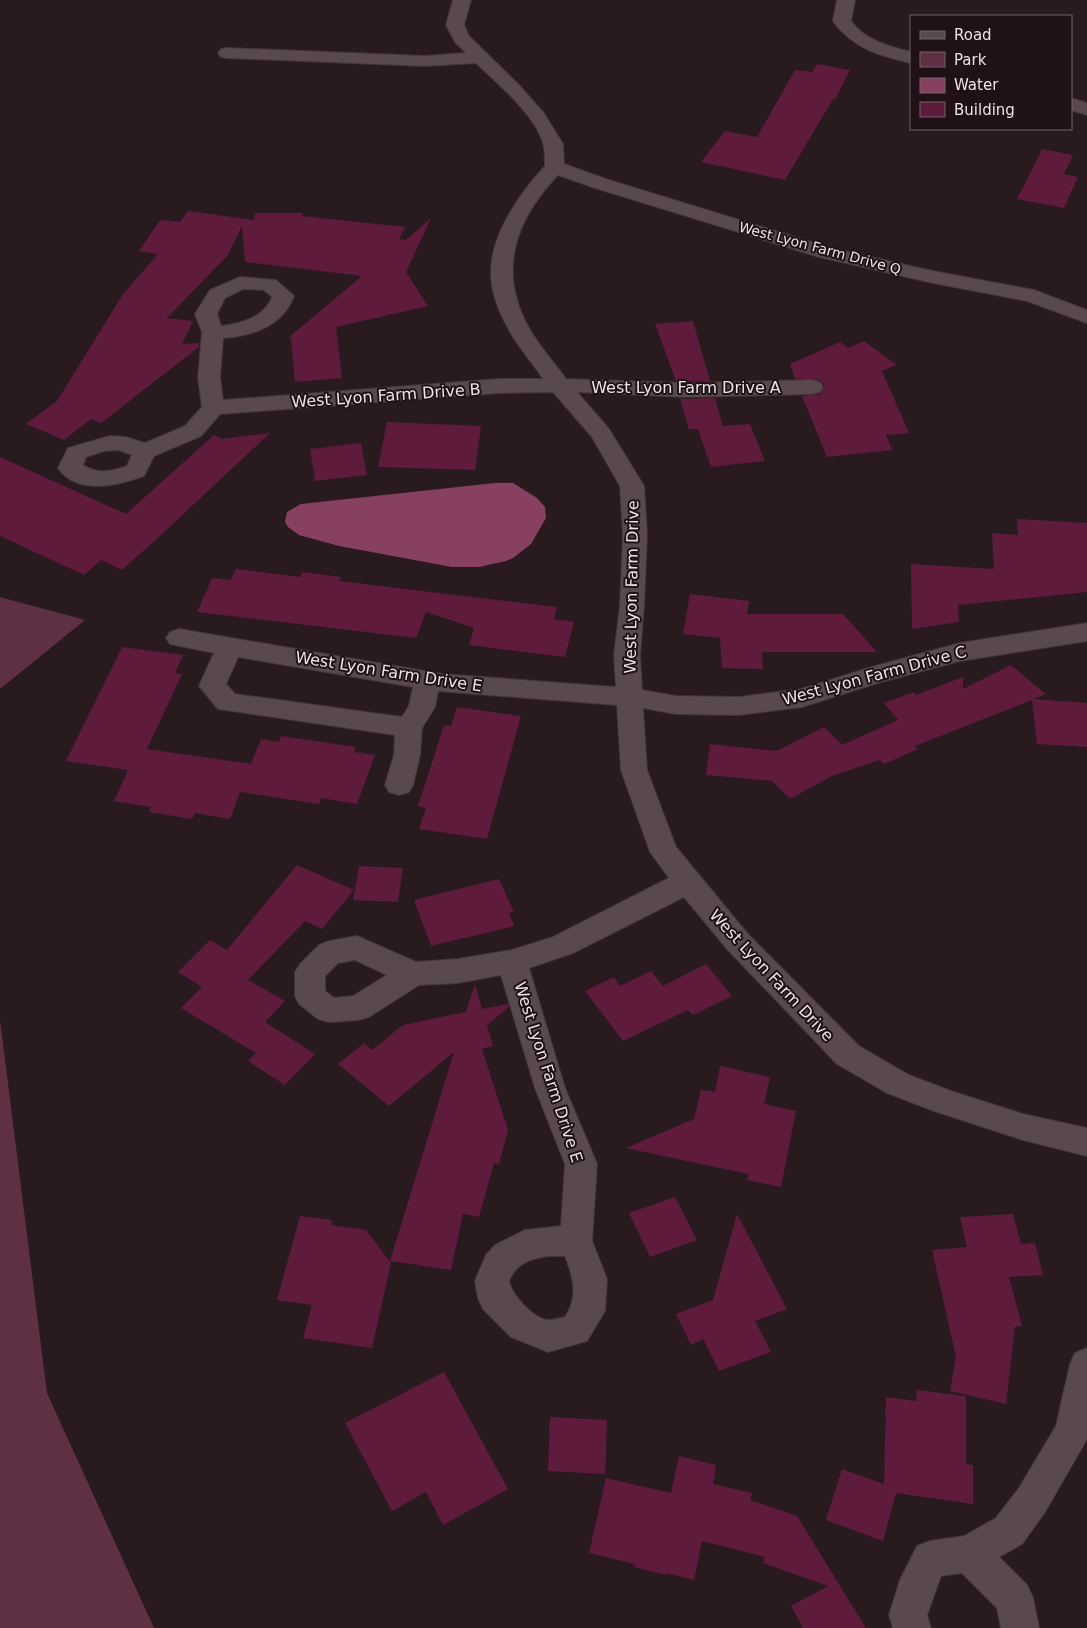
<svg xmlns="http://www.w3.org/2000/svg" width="1087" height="1628" font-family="'DejaVu Sans',sans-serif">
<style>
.green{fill:#5f2f44}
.water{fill:#884060}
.building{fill:#5e1b3c}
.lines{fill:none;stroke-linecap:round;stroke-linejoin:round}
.minor-casing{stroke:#413639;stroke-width:2}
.minor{fill:#59484e;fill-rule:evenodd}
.labels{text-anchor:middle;stroke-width:4;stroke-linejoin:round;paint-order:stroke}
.far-street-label{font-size:14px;fill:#ede2e5;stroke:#1f1116}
.street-label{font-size:16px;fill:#ede2e5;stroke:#1f1116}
</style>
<rect width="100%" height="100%" fill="#291a20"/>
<!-- green -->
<g class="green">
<path d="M 0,597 L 85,620 L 0,689 Z"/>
<path d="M 0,1020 L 47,1393 L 154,1628 L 0,1628 Z"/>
</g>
<!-- water -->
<path class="water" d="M 495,483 L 513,483 L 537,498 L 545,507 L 546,518 L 531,544 L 513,558 L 506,561 L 479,567 L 452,567 L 339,546 L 299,535 L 288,527 L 285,522 L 287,512 L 301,504 Z"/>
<!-- building -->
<g class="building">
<path d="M 817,64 L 850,70 L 835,100 L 833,99 L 785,180 L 701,162 L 725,131 L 757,137 L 795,70 L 812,72 Z"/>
<path d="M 1042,149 L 1073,155 L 1064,174 L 1078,177 L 1064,208 L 1017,199 Z"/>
<path d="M 188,211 L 254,220 L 255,213 L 303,213 L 302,216 L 405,227 L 399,239 L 406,240 L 431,218 L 406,272 L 428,306 L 336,327 L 342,378 L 295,382 L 291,338 L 288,338 L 362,276 L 245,262 L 242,226 L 228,255 L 167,318 L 193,321 L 182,344 L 199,343 L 199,347 L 101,423 L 91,419 L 64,440 L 26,424 L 57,401 L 123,294 L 158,254 L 139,251 L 160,220 L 180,222 Z"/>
<path d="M 693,321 L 710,381 L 676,381 L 655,324 Z"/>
<path d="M 864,341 L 897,365 L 882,371 L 909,433 L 886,435 L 892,450 L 827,457 L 802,396 L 820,394 L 825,386 L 820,380 L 795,379 L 790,364 L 840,342 L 848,348 Z"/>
<path d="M 715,398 L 723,426 L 750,424 L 765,461 L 711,467 L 698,429 L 689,429 L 680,399 Z"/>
<path d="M 387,422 L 481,426 L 475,470 L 378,467 Z"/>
<path d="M 270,433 L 161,535 L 122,570 L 101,560 L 84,575 L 0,536 L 0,457 L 126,514 L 214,435 L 222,439 Z"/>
<path d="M 361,443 L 367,475 L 315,481 L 310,449 Z"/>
<path d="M 1017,519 L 1087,523 L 1087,592 L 958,605 L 959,622 L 912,629 L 911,564 L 994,569 L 992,533 L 1018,535 Z"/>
<path d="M 236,569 L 300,577 L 302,572 L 341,577 L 339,581 L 557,607 L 554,619 L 574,622 L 565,657 L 469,645 L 474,628 L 426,612 L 416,638 L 197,612 L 212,578 L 230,580 Z"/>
<path d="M 690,594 L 749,601 L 747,614 L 843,614 L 877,652 L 762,652 L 763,669 L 722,668 L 720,638 L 683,634 Z"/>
<path d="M 122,647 L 183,655 L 175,673 L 182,674 L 147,749 L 251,764 L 261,739 L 279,742 L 281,736 L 356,747 L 354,752 L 375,755 L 357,804 L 321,798 L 319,804 L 240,792 L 230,819 L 195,813 L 192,819 L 149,812 L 151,807 L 114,801 L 128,770 L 66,761 Z"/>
<path d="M 1011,665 L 1046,694 L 1034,699 L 1087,703 L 1087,747 L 1037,744 L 1032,700 L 915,746 L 918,749 L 884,764 L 879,760 L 832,776 L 790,799 L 772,781 L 706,775 L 710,744 L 777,751 L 824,727 L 842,745 L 898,720 L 884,703 L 914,692 L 916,695 L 963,677 L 963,689 Z"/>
<path d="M 457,707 L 521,716 L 487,839 L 419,829 L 426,808 L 418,806 L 444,725 L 451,726 Z"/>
<path d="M 297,865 L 354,890 L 322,929 L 305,921 L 248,980 L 285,1001 L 265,1022 L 315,1054 L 285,1085 L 248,1061 L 256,1053 L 181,1008 L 202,987 L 178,972 L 210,940 L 227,950 Z"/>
<path d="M 359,866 L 403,868 L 398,902 L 353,900 Z"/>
<path d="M 499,879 L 514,912 L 509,913 L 514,926 L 431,946 L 414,900 Z"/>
<path d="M 706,964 L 732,996 L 693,1015 L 688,1010 L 623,1041 L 585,991 L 614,977 L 620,986 L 651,971 L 663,986 Z"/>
<path d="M 475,984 L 482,1009 L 508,1004 L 509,1007 L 487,1025 L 493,1046 L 482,1049 L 508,1130 L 499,1164 L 494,1163 L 479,1217 L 463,1214 L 451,1270 L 390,1261 L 454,1052 L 389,1106 L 338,1064 L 364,1043 L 372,1050 L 403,1025 L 466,1012 Z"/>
<path d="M 720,1066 L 770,1077 L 764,1104 L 796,1111 L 781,1187 L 747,1180 L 748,1174 L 626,1148 L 694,1119 L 701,1090 L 715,1092 Z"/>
<path d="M 675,1197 L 697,1240 L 650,1257 L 629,1213 Z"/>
<path d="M 737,1214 L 787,1309 L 755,1321 L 771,1352 L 719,1371 L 703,1339 L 691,1345 L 676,1314 L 713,1300 Z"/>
<path d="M 1013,1214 L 1021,1244 L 1035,1243 L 1043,1275 L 1009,1277 L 1022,1326 L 1015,1327 L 1006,1404 L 950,1391 L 956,1357 L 932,1250 L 967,1247 L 960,1217 Z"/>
<path d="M 300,1216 L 332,1220 L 331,1225 L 366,1230 L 391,1263 L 372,1348 L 303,1338 L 312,1305 L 277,1300 Z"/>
<path d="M 444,1372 L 508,1489 L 443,1525 L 426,1492 L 392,1511 L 345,1423 Z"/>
<path d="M 917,1390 L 966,1396 L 966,1464 L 973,1465 L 973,1504 L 896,1493 L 883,1541 L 826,1520 L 842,1469 L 884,1484 L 886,1397 L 916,1401 Z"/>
<path d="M 550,1417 L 607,1420 L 605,1474 L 548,1471 Z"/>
<path d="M 679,1456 L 716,1465 L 713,1484 L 752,1493 L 750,1500 L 797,1516 L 866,1628 L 803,1628 L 791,1606 L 828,1586 L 763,1563 L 765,1557 L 702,1541 L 694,1580 L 667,1573 L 667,1575 L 634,1567 L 635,1564 L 589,1553 L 606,1478 L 671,1493 Z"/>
</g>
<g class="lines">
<defs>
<g id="minor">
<path d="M 453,0 L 471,0 L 464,25 L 469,36 L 518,84 L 543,112 L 563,144 L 564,164 L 609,180 L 831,248 L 933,271 L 1034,290 L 1087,310 L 1087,323 L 1027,301 L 933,283 L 819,257 L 595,188 L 558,175 C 515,220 497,271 529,328 C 539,346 554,362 566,379 L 685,383 L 812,380 L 820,382 L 823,387 L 820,392 L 812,394 L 685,397 L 577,392 L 609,429 L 644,486 L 647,535 L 644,605 L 640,655 L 642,690 L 676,696 L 739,697 L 801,689 L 875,666 L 960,643 L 1087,623 L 1087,641 L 960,661 L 881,682 L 802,707 L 739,715 L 676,714 L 643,708 L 647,770 L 676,847 L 747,933 L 859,1046 L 909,1075 L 951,1091 L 1023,1114 L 1087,1128 L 1087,1156 L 1023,1140 L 934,1111 L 887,1093 L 837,1064 L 727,949 L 684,897 L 573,953 L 529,968 L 565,1088 L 597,1164 L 592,1241 L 607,1279 L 605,1311 L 587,1341 L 548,1352 L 536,1347 L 511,1337 L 483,1309 L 478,1298 L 475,1281 L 486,1255 L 495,1245 L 525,1230 L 561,1226 L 565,1164 L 535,1088 L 501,975 L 458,983 L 419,985 L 369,1017 L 358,1020 L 329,1022 L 318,1019 L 299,1004 L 295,996 L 295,972 L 300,964 L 319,945 L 329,941 L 357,936 L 416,962 L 458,959 L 512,950 L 553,937 L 669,878 L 650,852 L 621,770 L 617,705 L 438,691 L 435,707 L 422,728 L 420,755 L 413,785 L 409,792 L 399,795 L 389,792 L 385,785 L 394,755 L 395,735 L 218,709 L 199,686 L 214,653 L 170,644 L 166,638 L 170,632 L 179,629 L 442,674 L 616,687 L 614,655 L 620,605 L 623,535 L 620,486 L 592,437 L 553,392 L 499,393 L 220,414 L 201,436 L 154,456 L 144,476 C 119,485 77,496 58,468 L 68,448 L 110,436 L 126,437 L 145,443 L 185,426 L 202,407 L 198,378 L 202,332 L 195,314 L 210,290 L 240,277 L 276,280 L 294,296 C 283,326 252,336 223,338 L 220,378 L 223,400 L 499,379 L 543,379 C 532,362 517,346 508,328 C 499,312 491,292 491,274 C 490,235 520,193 545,166 C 545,160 545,153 544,147 C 538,117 497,83 476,63 L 425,66 L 227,58 L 221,57 L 218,53 L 221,49 L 227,48 L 425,56 L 466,53 L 455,42 L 446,25 ZM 243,289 L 264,290 L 272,297 C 265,317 240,324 221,326 L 217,314 L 225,298 ZM 118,450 L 132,455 L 127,466 C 110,472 98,474 83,465 L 86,457 L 104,451 ZM 238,657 L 413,687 L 409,706 L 402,717 L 235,694 L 226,684 ZM 355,960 L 387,975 L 353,996 L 334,998 L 325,991 L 325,976 L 338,963 ZM 548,1256 L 565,1256 C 573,1277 579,1296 565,1317 C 560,1318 554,1320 549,1320 C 534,1320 511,1294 509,1281 C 516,1263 530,1259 548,1256 Z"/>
<path d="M 837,0 L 855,0 L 851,21 C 865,40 888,46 911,52 L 911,63 C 880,56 852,48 833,21 Z"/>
<path d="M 1071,98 L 1087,103 L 1087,115 L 1071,110 Z"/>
<path d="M 1087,1348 L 1087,1439 L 1045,1512 L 1022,1544 L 999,1557 L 1027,1585 L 1033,1598 L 1039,1628 L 1001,1628 L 997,1608 L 962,1573 L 941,1576 L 927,1615 L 931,1628 L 893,1628 L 889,1615 L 900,1580 L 917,1546 L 930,1541 L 964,1536 L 996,1518 L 1019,1488 L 1056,1426 L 1070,1364 L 1075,1353 Z"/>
</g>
</defs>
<!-- minor casing -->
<use href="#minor" class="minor-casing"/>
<!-- minor -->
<use href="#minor" class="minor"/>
</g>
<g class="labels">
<!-- far-street labels -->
<g class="far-street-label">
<text transform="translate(820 248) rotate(15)" y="5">West Lyon Farm Drive Q</text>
</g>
<!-- street labels -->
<g class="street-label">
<text x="686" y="393">West Lyon Farm Drive A</text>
<text transform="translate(386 395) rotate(-4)" y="6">West Lyon Farm Drive B</text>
<text transform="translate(631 587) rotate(-89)" y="6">West Lyon Farm Drive</text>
<text transform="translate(389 671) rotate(9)" y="6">West Lyon Farm Drive E</text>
<text transform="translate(874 675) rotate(-15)" y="6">West Lyon Farm Drive C</text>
<text transform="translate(772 975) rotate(47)" y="6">West Lyon Farm Drive</text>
<text transform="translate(549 1072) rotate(72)" y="6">West Lyon Farm Drive E</text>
</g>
</g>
<!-- legend -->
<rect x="910" y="15" width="162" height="115" fill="#1f1116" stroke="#716569"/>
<rect x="920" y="31" width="25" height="8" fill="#59484e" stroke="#716569"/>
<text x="954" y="40" font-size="15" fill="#ede2e5">Road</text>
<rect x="920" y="52" width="25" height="15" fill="#5f2f44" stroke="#716569"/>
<text x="954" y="65" font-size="15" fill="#ede2e5">Park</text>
<rect x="920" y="78" width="25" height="15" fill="#884060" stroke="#716569"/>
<text x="954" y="90" font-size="15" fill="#ede2e5">Water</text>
<rect x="920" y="102" width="25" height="15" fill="#5e1b3c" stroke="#716569"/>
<text x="954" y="115" font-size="15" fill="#ede2e5">Building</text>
</svg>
